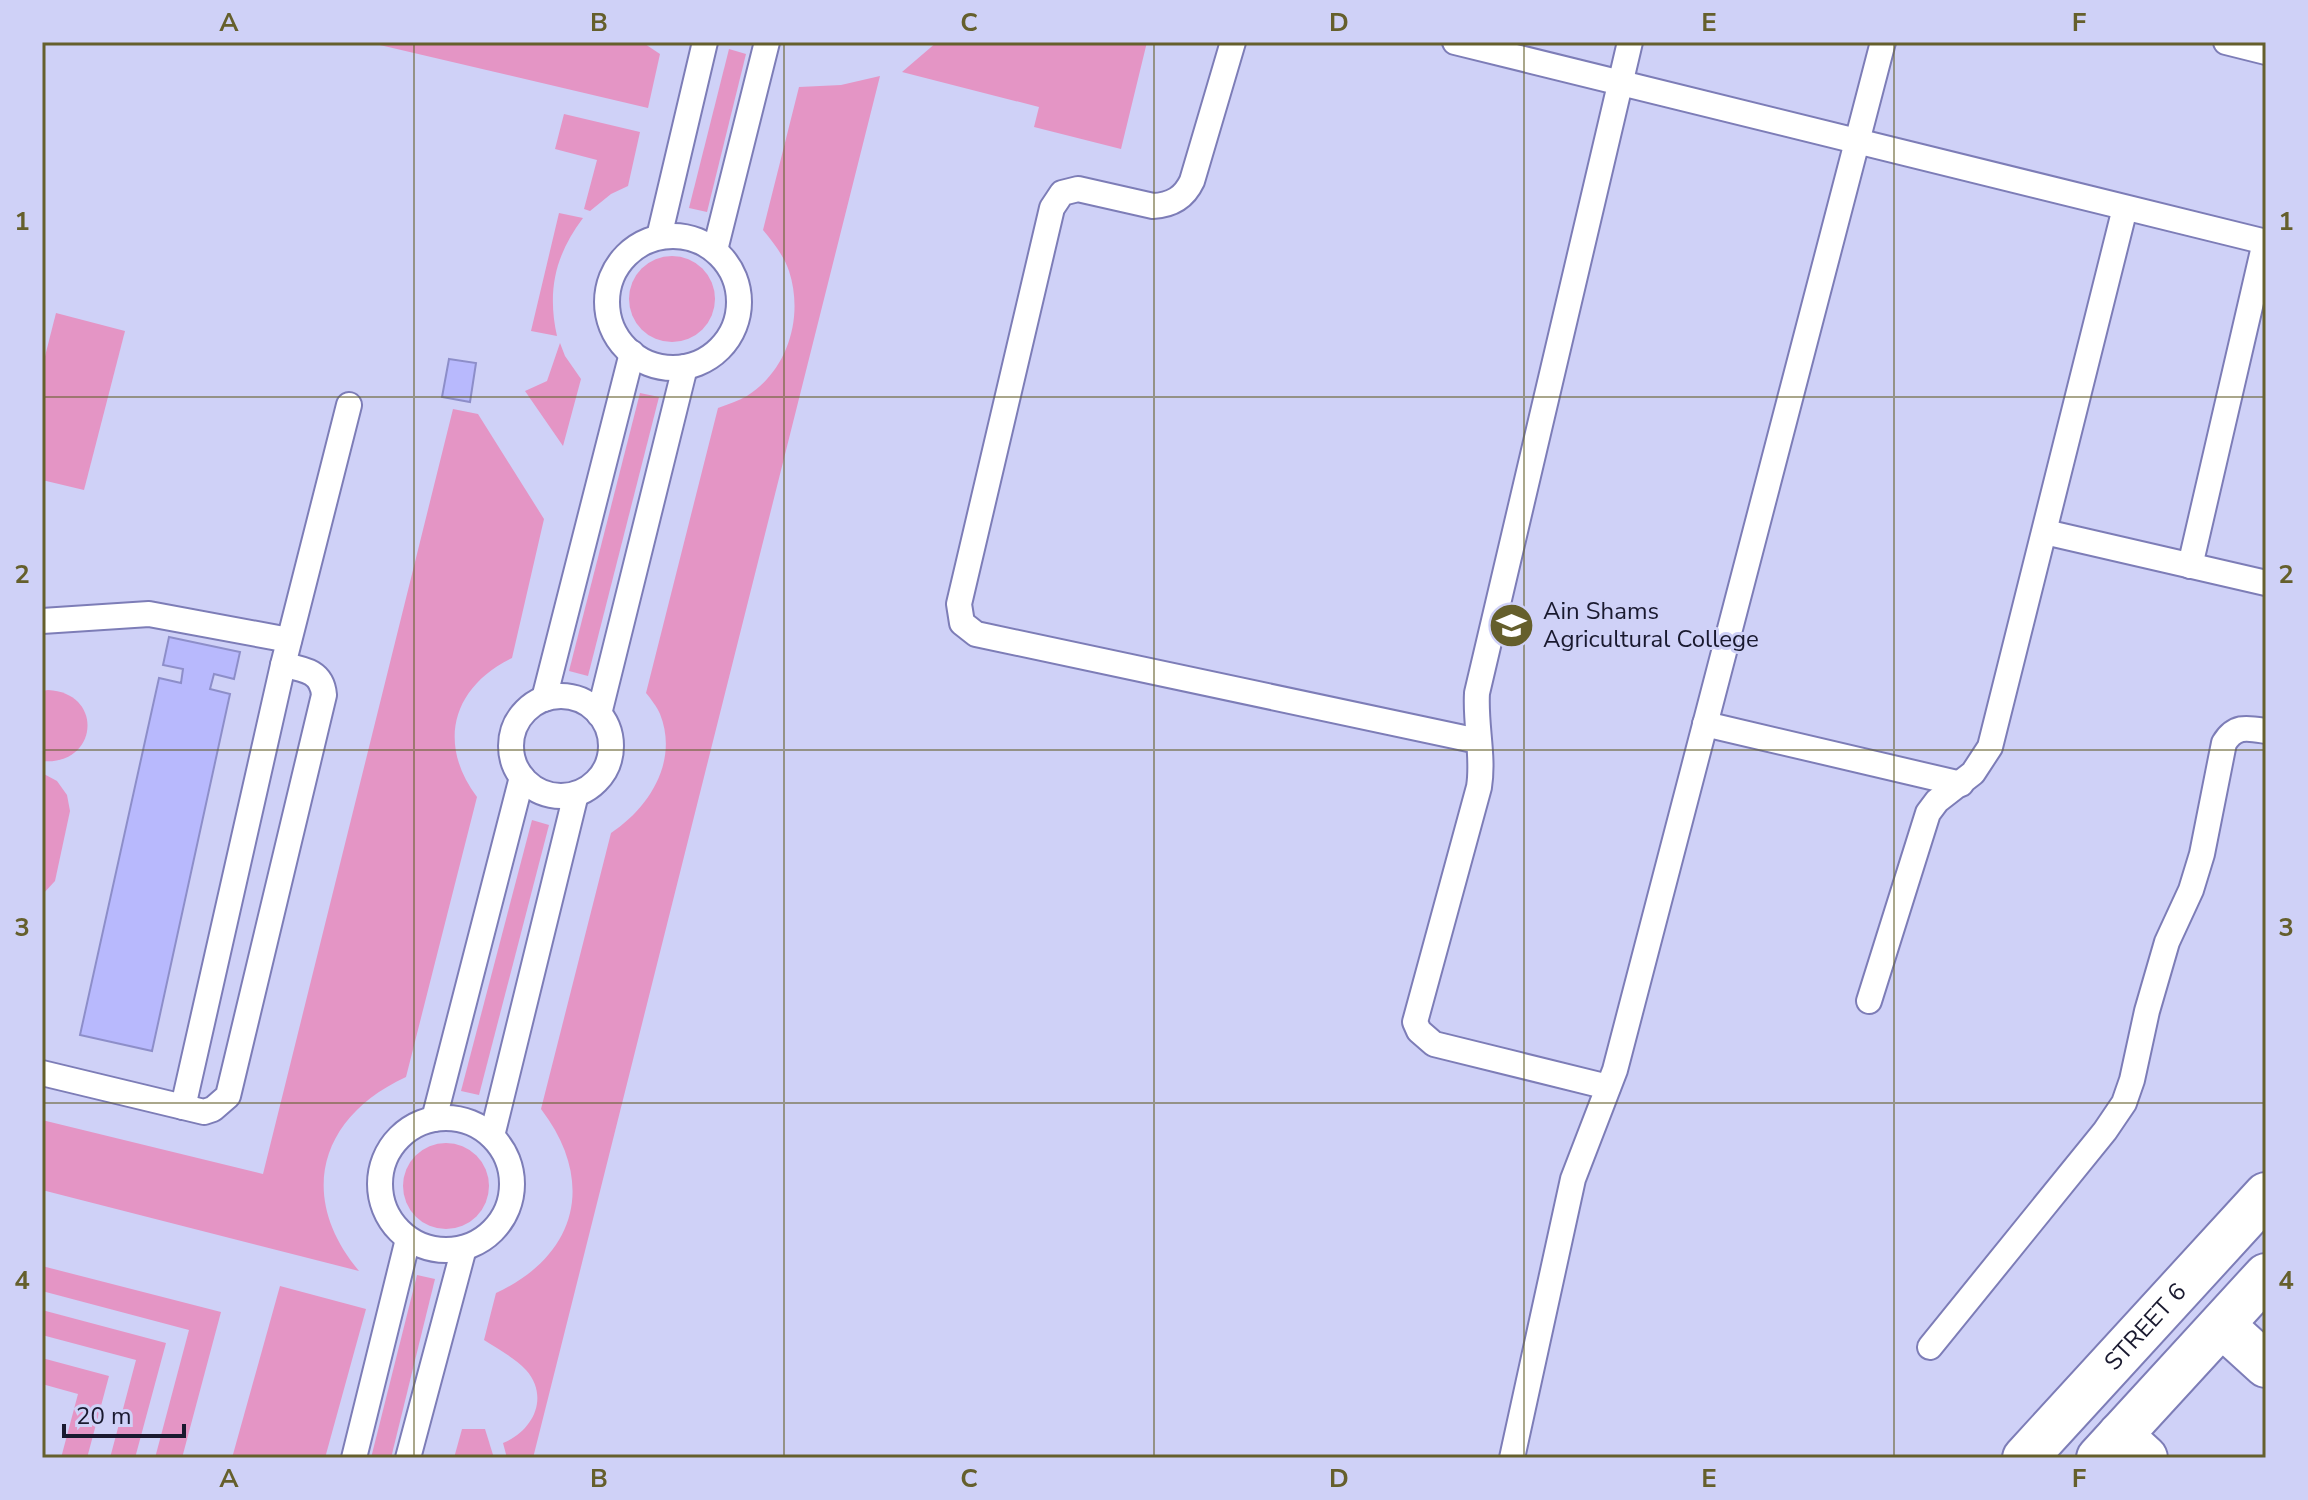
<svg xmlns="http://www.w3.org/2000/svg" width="2308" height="1500" font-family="'Nunito Sans',sans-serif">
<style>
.green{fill:#e495c5}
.building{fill:#b8b9fd;stroke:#8d8ec9;stroke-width:2}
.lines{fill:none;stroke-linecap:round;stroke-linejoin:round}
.lane-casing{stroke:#7d7db7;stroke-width:28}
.street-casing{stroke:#7d7db7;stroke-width:48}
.secondary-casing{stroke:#7d7db7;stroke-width:48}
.lane{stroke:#fff;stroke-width:24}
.street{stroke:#fff;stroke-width:44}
.secondary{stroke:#fff;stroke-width:44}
.grid{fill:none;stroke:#655f2c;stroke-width:2;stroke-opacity:0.55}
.labels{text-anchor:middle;stroke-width:6;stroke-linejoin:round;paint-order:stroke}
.poi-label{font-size:24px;fill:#19192f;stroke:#cfd1f7;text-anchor:start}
.street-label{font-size:24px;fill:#19192f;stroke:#cfd1f7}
.neatline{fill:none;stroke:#655f2c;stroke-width:3}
.grid-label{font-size:26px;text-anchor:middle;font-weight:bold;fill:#655f2c}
</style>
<rect width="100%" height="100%" fill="#cfd1f7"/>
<!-- green -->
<g class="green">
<path d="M 367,42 L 642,42 L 660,54 L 648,108 Z"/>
<path d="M 937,42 L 1147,42 L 1121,149 L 1034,127 L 1039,107 L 902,72 Z"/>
<path d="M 729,49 L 746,54 L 707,212 L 689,208 Z"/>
<path d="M 880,76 L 533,1458 L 507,1458 L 503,1443 C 533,1431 550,1397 526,1370 C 515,1358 498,1349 484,1340 L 496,1293 C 578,1255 596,1181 541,1109 L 611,833 C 649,808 679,761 660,714 C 657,707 651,699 646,693 L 718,408 C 728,404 738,401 747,396 C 788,370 804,317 789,271 C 784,256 773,242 763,230 L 799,87 L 841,85 Z"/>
<path d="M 564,114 L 640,132 L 628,186 L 611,194 L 590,211 L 584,209 L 597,160 L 555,149 Z"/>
<path d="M 559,213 L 583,218 C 555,255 547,291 557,336 L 531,331 Z"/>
<circle cx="672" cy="299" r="43"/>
<path d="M 56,313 L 125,331 L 84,490 L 42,480 L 42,368 Z"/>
<path d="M 560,343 L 565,356 L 581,379 L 563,446 L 525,391 L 547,381 Z"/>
<path d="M 640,393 L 659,397 L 588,676 L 569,671 Z"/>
<path d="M 453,409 L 478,414 L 544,519 L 512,658 C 452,687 437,744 477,797 L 406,1077 C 319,1117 297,1197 359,1271 L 42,1190 L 42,1120 L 263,1174 Z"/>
<path d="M 48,690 C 105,693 98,766 42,761 L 42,691 Z"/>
<path d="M 42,773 L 57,781 L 67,795 L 70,811 L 55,881 L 42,895 Z"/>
<path d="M 532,820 L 549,825 L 479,1095 L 461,1091 Z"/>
<circle cx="446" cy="1186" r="43"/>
<path d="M 42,1266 L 221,1312 L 182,1458 L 155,1458 L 189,1330 L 42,1291 Z"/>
<path d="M 417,1275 L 435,1279 L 391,1458 L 371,1458 Z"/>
<path d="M 280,1286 L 366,1309 L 325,1458 L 232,1458 Z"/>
<path d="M 42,1310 L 166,1343 L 135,1458 L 110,1458 L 136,1360 L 42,1335 Z"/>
<path d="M 42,1358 L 109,1376 L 87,1458 L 61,1458 L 78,1394 L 42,1384 Z"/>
<path d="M 462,1429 L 485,1429 L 494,1458 L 454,1458 Z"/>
</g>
<!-- building -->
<g class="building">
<path d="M 449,359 L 476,363 L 470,402 L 442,397 Z"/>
<path d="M 169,637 L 240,652 L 234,679 L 214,674 L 210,689 L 230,694 L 152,1051 L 80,1035 L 159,678 L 181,683 L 183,669 L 163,665 Z"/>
</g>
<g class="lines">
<defs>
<g id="lane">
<path d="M 1233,42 L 1192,181 C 1184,198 1172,205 1153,206 L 1078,189 L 1062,193 L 1052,208 L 959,604 L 962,623 L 976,634 L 1478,741"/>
<path d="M 1455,42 L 2266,242"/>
<path d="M 2226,42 L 2266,52"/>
<circle cx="673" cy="302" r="66"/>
<path d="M 659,237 L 705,42"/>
<path d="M 715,250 L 767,42"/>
<path d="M 2045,532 L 2266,583"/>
<path d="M 2190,566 L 2265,242"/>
<path d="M 42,621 L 149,614 L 289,640"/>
<circle cx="561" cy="746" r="50"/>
<path d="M 544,699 L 632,353"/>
<path d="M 599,714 L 685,367"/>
<path d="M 1705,724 L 1961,784"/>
<path d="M 1869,1001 L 1928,813 L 1937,801 L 1973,773 L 1990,747 L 2125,208"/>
<path d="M 42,1073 L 204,1112 L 213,1109 L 228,1096 L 324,695 C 322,671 303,669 283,665"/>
<path d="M 1608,1087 L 1434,1044 L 1419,1031 L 1415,1022 L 1479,787 C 1484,756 1475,725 1477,693 L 1630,42"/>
<path d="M 183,1107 L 283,665 L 349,405"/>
<circle cx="446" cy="1184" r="66"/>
<path d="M 434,1119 L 522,777"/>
<path d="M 492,1136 L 576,794"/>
<path d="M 1930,1347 L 2105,1131 L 2124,1103 L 2132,1080 L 2147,1011 L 2167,942 L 2191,890 L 2202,854 L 2224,743 C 2235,725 2247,728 2266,731"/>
<path d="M 354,1458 L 408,1239"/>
<path d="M 408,1458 L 464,1248"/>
<path d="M 1512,1458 L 1573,1179 L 1615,1070 L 1883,42"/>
</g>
<g id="street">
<path d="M 2222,1325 L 2266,1365"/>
<path d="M 2120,1435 L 2145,1458"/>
</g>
<g id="secondary">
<path id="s1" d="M 2025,1458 L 2266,1195"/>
<path d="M 2099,1458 L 2266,1276"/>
</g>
</defs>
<!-- lane casing -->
<use href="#lane" class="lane-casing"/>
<!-- street casing -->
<use href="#street" class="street-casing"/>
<!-- secondary casing -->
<use href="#secondary" class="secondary-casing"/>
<!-- lane -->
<use href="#lane" class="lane"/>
<!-- street -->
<use href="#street" class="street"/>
<!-- secondary -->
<use href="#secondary" class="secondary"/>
</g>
<!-- grid -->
<path class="grid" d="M 414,42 L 414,1458M 784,42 L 784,1458M 1154,42 L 1154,1458M 1524,42 L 1524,1458M 1894,42 L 1894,1458M 42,397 L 2266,397M 42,750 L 2266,750M 42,1103 L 2266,1103"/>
<!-- icons -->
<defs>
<symbol id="university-disc" viewBox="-11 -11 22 22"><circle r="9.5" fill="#655f2c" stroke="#cfd1f7"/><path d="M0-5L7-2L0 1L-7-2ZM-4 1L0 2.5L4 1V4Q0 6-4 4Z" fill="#fff"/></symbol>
</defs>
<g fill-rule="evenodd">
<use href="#university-disc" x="1486" y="600" width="51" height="51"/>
</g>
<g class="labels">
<!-- poi labels -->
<g class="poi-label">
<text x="1543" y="619">Ain Shams<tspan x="1543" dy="28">Agricultural College</tspan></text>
</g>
<!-- street labels -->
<g class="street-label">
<text dy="8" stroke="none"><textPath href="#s1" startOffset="178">STREET 6</textPath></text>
</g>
</g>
<!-- border -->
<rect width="2308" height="1500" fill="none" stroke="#cfd1f7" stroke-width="88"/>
<!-- scale -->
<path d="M64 1424v12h120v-12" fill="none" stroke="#19192f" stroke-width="4"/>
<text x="76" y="1424" font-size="24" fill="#19192f" stroke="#cfd1f7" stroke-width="6" paint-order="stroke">20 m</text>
<rect x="44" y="44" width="2220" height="1412" class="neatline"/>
<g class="grid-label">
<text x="229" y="31">A</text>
<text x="599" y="31">B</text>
<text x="969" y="31">C</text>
<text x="1339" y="31">D</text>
<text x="1709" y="31">E</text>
<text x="2079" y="31">F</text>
<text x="22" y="230">1</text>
<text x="2286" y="230">1</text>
<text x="22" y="583">2</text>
<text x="2286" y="583">2</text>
<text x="22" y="936">3</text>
<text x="2286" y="936">3</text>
<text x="22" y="1289">4</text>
<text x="2286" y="1289">4</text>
<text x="229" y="1487">A</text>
<text x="599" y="1487">B</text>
<text x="969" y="1487">C</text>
<text x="1339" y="1487">D</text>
<text x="1709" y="1487">E</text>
<text x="2079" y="1487">F</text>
</g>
</svg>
